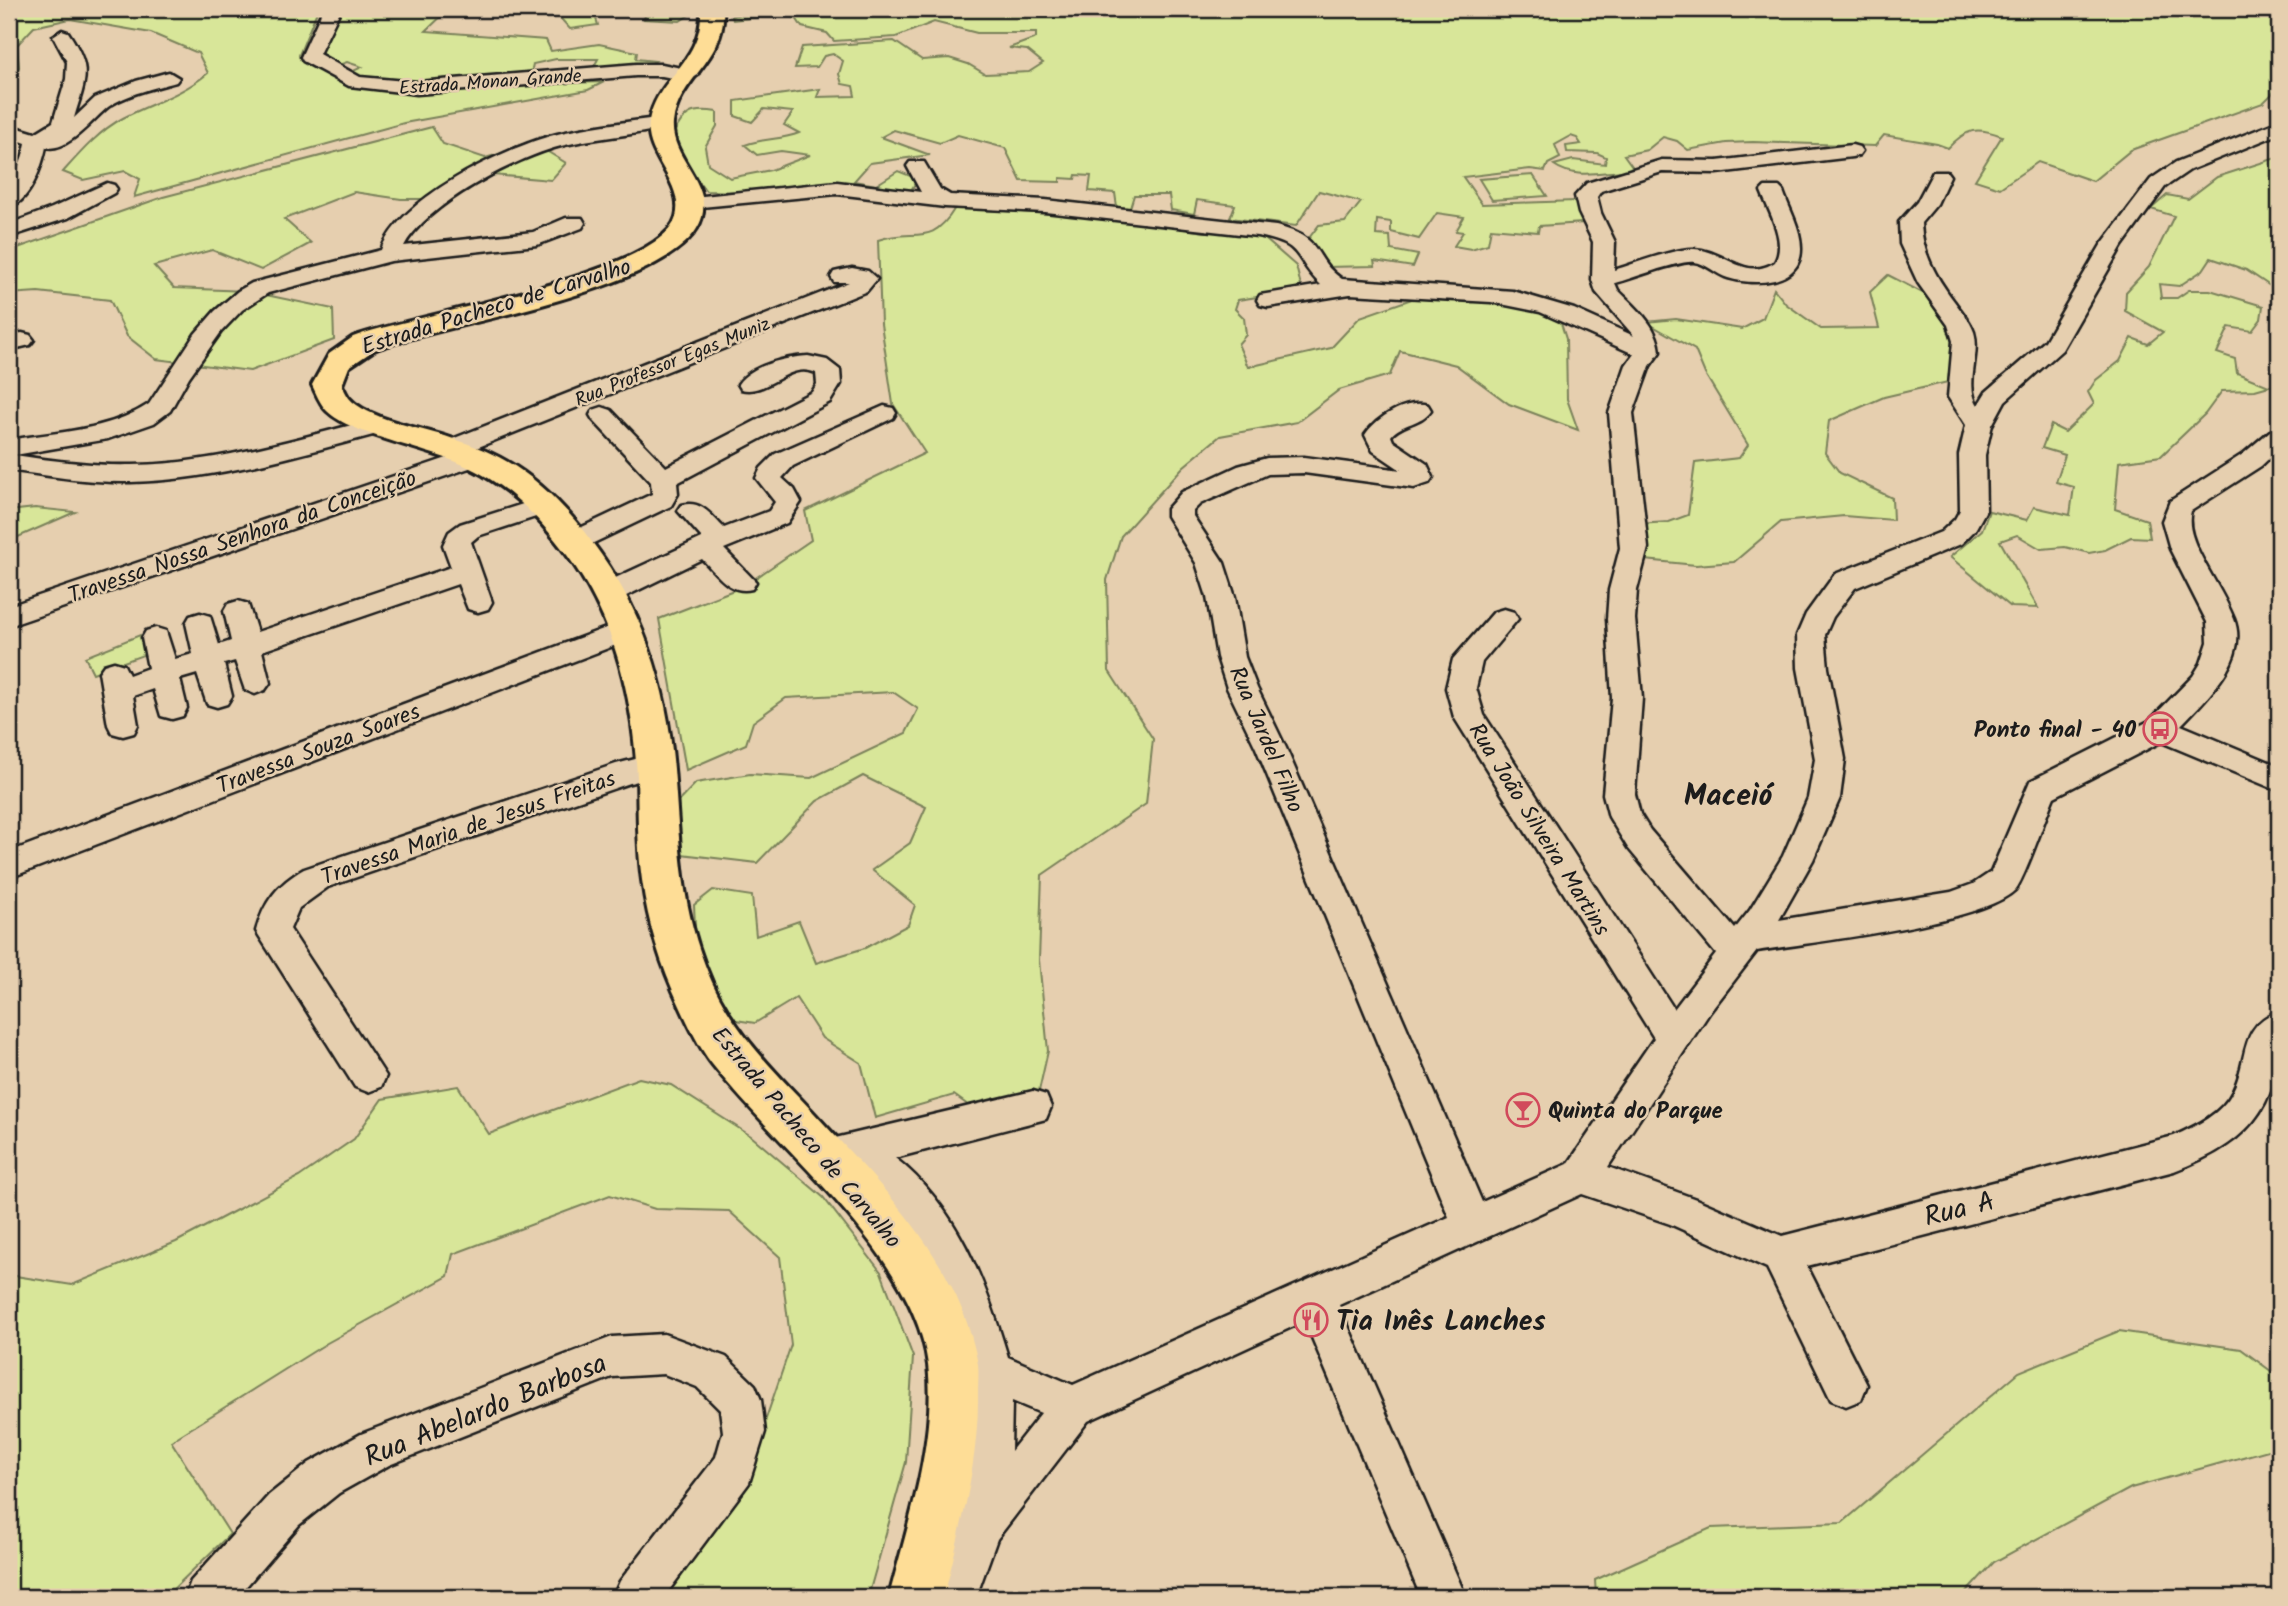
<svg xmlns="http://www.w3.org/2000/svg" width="2288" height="1606" font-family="Kalam,sans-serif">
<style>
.green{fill:#d8e699;stroke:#7a815a;stroke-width:2}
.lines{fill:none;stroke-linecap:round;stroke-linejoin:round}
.minor-casing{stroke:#1c1c1c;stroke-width:5}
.major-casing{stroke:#1c1c1c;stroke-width:6}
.minor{fill:#e6cfaf;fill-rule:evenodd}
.major{fill:#fedd96;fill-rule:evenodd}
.labels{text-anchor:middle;stroke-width:5;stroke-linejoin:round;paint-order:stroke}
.far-street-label{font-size:19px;fill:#1c1c1c;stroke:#e6cfaf}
.street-label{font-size:23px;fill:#1c1c1c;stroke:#e6cfaf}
.poi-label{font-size:23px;font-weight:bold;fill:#1c1c1c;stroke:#e6cfaf;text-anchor:end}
.near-street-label{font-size:28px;fill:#1c1c1c;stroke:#e6cfaf}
.near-poi-label{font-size:28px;font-weight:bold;fill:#1c1c1c;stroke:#e6cfaf;text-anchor:start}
.district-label{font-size:30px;font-weight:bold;fill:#1c1c1c;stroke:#e6cfaf}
</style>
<rect width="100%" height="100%" fill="#e6cfaf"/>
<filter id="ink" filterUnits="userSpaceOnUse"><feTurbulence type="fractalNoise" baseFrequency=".0143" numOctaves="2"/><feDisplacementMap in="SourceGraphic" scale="14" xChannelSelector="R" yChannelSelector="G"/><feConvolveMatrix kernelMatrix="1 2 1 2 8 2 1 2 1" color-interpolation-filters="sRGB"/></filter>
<g filter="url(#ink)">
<!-- green -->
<g class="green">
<path d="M 9,9 L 318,9 L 299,55 C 354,107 428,88 496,85 C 532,83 568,83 604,82 L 588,90 L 404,123 L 134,197 L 140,179 L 125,171 L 83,180 L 63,172 C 80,153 100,130 123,118 C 152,103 182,95 208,73 L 198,53 L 151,33 L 70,19 L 34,27 L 17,45 L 19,67 L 9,87 Z"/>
<path d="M 342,9 L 449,9 L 426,31 L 546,40 L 551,51 L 599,44 L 637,52 L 636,59 L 655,61 L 649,65 L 592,70 L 598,59 L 556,59 L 533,64 L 530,77 C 486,80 386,95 349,73 L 362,67 L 347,62 L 333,67 L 314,57 Z"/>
<path d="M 551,9 L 593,9 L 598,25 L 570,29 L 561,19 L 564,10 Z"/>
<path d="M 647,9 L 693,9 L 695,11 L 680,21 L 644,19 Z"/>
<path d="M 766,9 L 2226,9 L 2237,12 L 2249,11 L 2279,21 L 2279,93 L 2274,92 L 2263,103 L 2131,150 L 2093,181 L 2038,162 L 2000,188 L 1975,180 L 2002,136 C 1976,126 1966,129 1948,148 L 1937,144 L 1884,135 L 1875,146 L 1753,142 L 1726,143 L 1688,150 L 1677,141 L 1663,137 L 1647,150 L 1624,155 L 1632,166 L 1629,171 C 1604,171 1575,180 1554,165 L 1573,160 L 1605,164 L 1606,157 L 1597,153 L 1567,152 L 1566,146 L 1581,144 L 1577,138 L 1571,136 L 1555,145 L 1560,158 L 1548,164 L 1545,171 L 1530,169 L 1463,177 L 1482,204 L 1575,201 L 1583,223 L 1539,226 L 1538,232 L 1491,228 L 1488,244 L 1471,249 L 1454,246 L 1463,232 L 1456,231 L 1464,217 L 1437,213 L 1419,239 L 1391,232 L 1391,222 L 1377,220 L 1376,235 L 1390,236 L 1391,250 L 1418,255 L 1413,267 L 1374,261 L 1375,266 L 1325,267 L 1306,242 L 1319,225 L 1345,222 L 1361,202 L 1319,191 L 1296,226 L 1230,218 L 1235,205 L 1197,200 L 1194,214 L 1171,210 L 1169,195 L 1134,195 L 1130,208 L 1117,207 L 1115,193 L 1089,191 L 1091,176 L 1076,175 L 1075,179 L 1060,178 L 1060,182 L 1021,181 L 1005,148 L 958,135 L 940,143 L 894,130 L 881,137 L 930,155 L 870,163 L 854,181 L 876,185 L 898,171 L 918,179 L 911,190 C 842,188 775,194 706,191 L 669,141 C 684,116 685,107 717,112 L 717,126 L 705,147 L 708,164 L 730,178 L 771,170 L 810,155 L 781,151 L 757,155 L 745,145 C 764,138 782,140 799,133 L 784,125 L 793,112 L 764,109 L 752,122 L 735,116 L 735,101 L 820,89 L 817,97 L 855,96 L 853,86 L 842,84 L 839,74 L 843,61 L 833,54 L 824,56 L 817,67 L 795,68 L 802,47 L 894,41 L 922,60 L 949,58 L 968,64 L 985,74 L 1029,72 L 1043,63 L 1027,50 L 1009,48 L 1036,38 L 1036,33 L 977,33 L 934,22 L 896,37 L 834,41 L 827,33 L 802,27 L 796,18 L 784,14 L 733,20 L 732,16 Z"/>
<path d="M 432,127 L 443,144 L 485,158 L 535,144 L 566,163 L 551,180 L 481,174 L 427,199 L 401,199 L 354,192 L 284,219 L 311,243 L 261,270 L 212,250 L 154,266 L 174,288 L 247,291 L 333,309 L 334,340 L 250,371 L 156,359 L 127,336 L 110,300 L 38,292 L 9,294 L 9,251 L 163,197 Z"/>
<path d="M 2279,157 L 2279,292 L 2246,270 L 2211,258 L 2203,270 L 2179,286 L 2159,284 L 2161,298 L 2177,298 L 2189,290 L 2210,290 L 2263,306 L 2261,319 L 2252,331 L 2229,327 L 2217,353 L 2235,359 L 2237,373 L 2269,386 L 2255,390 L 2222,391 L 2205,414 L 2161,456 L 2119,462 L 2115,509 L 2147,520 L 2150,538 L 2131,537 L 2105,550 L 2089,553 L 2065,547 L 2041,549 L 2017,535 L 2000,541 L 2038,608 L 2011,607 L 1950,557 L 1982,530 L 1989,511 L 2027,520 L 2034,507 L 2070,515 L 2074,487 L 2056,482 L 2065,455 L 2042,448 L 2051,425 L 2065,432 L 2094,404 L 2088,392 L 2096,380 L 2120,361 L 2132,338 L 2148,344 L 2163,332 L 2125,311 L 2126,292 L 2149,267 L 2174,216 L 2151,209 L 2167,195 L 2188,199 L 2217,177 Z"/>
<path d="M 1533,175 L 1547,196 L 1492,200 L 1479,179 Z"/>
<path d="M 955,208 L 1086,216 L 1206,232 L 1257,232 L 1296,266 L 1302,290 L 1238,300 L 1235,309 L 1244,318 L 1246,335 L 1238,344 L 1248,367 L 1331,348 L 1360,317 L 1426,294 L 1502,297 L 1558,314 L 1566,339 L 1567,399 L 1578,430 L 1509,404 L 1456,365 L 1400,351 L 1390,375 L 1339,390 L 1297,422 L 1220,436 L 1183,467 L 1121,536 L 1107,580 L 1109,671 L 1153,739 L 1146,804 L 1042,875 L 1039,960 L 1048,1051 L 1039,1091 L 979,1113 L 954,1095 L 875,1118 L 861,1063 L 822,1038 L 796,998 L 755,1023 L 717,1017 L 697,970 L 694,905 L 713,890 L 752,896 L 756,936 L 799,921 L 816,963 L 865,948 L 908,925 L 915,905 L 872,870 L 910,843 L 926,807 L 863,776 L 817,801 L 757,863 L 673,853 L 673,807 L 696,783 L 750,774 L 811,778 L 906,733 L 918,709 L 893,692 L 786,698 L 753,722 L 746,744 L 686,770 L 659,619 L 744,586 L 811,540 L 805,511 L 925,453 L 893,404 L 881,324 L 878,240 C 915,227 930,249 955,208 Z"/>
<path d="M 1888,275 L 1948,306 L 1953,355 L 1948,382 L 1884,397 L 1829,421 L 1825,453 L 1840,473 L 1892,498 L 1893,520 L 1844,516 L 1781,522 L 1734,562 L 1696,565 L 1645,560 L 1638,524 L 1669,522 L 1688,515 L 1695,463 L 1739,458 L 1748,445 L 1705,374 L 1695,350 L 1646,322 L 1676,319 L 1742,329 L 1763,318 L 1774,289 L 1786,304 L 1821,329 L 1879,328 L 1870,292 Z"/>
<path d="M 35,508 L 75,512 L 9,541 L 9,511 Z"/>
<path d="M 140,635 L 146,654 L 93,673 L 85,657 Z"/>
<path d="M 639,1078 L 671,1085 L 751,1136 L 823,1197 L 881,1272 L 913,1357 L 906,1462 L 868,1597 L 644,1597 L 755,1451 L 791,1345 L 780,1257 L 729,1211 L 655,1209 L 610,1195 L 453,1254 L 448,1276 L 327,1343 L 171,1441 L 230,1534 L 165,1597 L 9,1597 L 9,1275 L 72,1285 L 176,1242 L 299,1177 L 354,1139 L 382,1099 L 458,1086 L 489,1134 Z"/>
<path d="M 2119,1331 L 2241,1349 L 2279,1377 L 2279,1447 L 2131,1488 L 1994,1562 L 1962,1597 L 1596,1597 L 1595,1580 L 1711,1528 L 1842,1523 L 2019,1372 Z"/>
</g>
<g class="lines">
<defs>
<g id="minor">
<path d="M 323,9 L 341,9 L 319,54 L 360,77 L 417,82 L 636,64 L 662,64 L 695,71 L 698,75 L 688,81 L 662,76 L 636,76 L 417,94 L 349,86 L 303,61 L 301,57 Z"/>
<path d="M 62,30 L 68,32 C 93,69 86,78 74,118 L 95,98 L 136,81 L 169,72 L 179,78 L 176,82 C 155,88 126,94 108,107 C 93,119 67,153 46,147 C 42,167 29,203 9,207 C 9,179 21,169 26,143 L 9,137 L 9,125 L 35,133 L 53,122 L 66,79 L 67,62 L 53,36 Z"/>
<path d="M 661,117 L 668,119 L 671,123 L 668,127 C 633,136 596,137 561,146 C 515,158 427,204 404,246 L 533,232 L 566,218 L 582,218 L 585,223 L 582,228 L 537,245 L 391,261 L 268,293 L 242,310 L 221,332 L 189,377 L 170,411 L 154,423 L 108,439 L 15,455 C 54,461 93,466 132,465 C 216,464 298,438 379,418 L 388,421 L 392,426 L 388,431 C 304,453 219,480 131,482 C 90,483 49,476 9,470 L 9,440 C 56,432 108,431 149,404 L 195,334 L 215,311 L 238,291 L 252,283 L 381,250 C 401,198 499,151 550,136 C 585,126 625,123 661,117 Z"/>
<path d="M 2279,121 L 2279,134 L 2190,170 L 2165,187 L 2122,246 L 2062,350 L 2005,401 L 1992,425 L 1985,455 L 1986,510 L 1975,530 L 1961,544 L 1855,588 L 1833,617 L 1825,635 L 1828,668 L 1845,759 L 1840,798 L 1813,860 L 1779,920 L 1951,892 L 1973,884 L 1991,872 L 2030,781 L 2149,721 L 2193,676 L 2201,663 L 2208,642 L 2207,622 L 2170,549 L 2162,521 L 2170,501 L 2243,454 L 2270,431 L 2279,428 L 2279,449 L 2261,466 L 2191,511 C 2187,525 2193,540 2199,552 C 2210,575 2225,596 2234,619 C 2250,659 2205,700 2181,725 L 2279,766 L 2279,791 L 2161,742 L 2054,797 C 2046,815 2025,879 2015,890 C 1981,924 1811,942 1757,951 L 1710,1012 L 1608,1167 L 1696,1199 L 1782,1236 L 2174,1136 C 2196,1126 2222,1114 2233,1091 C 2249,1060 2238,1025 2279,1011 C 2283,1100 2258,1139 2174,1171 L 1807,1266 L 1867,1385 L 1861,1400 L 1846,1406 L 1831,1400 L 1767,1268 L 1670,1224 L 1582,1194 L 1339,1305 L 1466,1597 L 1421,1597 L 1305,1321 L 1088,1421 L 997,1539 L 976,1597 L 932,1597 L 958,1525 L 970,1441 L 971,1371 L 942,1281 L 917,1235 L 873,1186 L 851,1168 L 831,1163 L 825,1151 L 831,1139 L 1033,1091 L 1046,1095 L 1051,1107 L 1046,1119 L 895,1158 C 958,1207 986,1284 1008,1357 L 1073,1385 L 1449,1217 L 1256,748 L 1227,688 L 1217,657 L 1207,597 L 1196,563 L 1167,516 L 1167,509 L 1182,492 L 1238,466 L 1267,458 L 1304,457 L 1401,470 L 1373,451 L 1365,435 C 1377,417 1406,399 1428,405 L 1431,410 C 1422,424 1401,423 1391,436 L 1393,441 L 1427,464 L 1433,477 L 1429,483 L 1414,488 L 1304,473 L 1268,474 L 1200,504 L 1193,511 L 1193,516 L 1224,563 L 1235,597 L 1245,657 L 1257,688 L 1286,748 L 1482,1202 L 1568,1164 L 1654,1038 L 1454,717 L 1446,688 L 1453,659 L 1494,612 L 1504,609 L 1514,612 L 1518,619 L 1482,662 L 1476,688 L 1484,715 L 1674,1009 L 1716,954 L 1628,848 L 1609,817 L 1603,794 L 1612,698 L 1607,619 L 1609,590 L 1620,548 L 1609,413 L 1626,365 L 1634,354 L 1540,312 L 1491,302 L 1350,294 L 1268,307 L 1260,305 L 1257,300 L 1260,295 L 1321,285 C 1292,257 1305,244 1257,236 L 1045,212 L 945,207 L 837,194 L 691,208 L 684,206 L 680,202 L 684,198 L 837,182 L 921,192 L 907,166 L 910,162 L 924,162 L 940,189 L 950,195 L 1045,200 L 1276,226 C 1326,238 1310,257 1342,279 L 1513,291 L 1574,309 L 1634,336 L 1596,292 L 1592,280 L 1593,242 L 1579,213 L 1575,196 L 1587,183 L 1662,160 L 1717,161 L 1852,145 L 1859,147 L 1862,151 L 1859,155 L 1852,157 L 1717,173 L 1662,172 L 1601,191 L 1597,197 L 1601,213 L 1615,242 L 1614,270 C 1634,264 1675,248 1694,249 C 1724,250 1745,282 1775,262 C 1787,241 1769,212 1761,191 L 1765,187 L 1779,187 L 1783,191 C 1789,209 1801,228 1801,248 C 1802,285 1754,286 1728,278 C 1717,275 1706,263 1694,262 C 1679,260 1632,279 1615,283 L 1618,290 C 1636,308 1658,325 1660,352 L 1650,366 L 1633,413 L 1648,548 L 1637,590 L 1635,619 L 1642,698 L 1635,794 L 1640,814 L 1650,830 L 1735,929 L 1750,910 L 1783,856 L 1808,798 L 1815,759 L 1798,668 L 1797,635 L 1806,614 L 1835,574 L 1941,532 L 1955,519 L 1960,510 L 1959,455 L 1966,425 L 1948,397 L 1953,341 L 1948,325 L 1918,283 L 1900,244 L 1899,222 L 1917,202 L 1933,172 L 1947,172 L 1950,176 L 1937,204 L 1921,223 C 1922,253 1936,277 1954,301 C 1961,311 1970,320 1974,332 C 1981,355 1964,385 1978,405 L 1986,392 L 2045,341 L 2101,245 L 2151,179 L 2176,162 ZM 1012,1401 L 1041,1413 L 1011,1451 Z"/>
<path d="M 107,183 L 114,185 L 117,189 L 114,193 L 68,218 L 9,237 L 9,224 L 52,208 Z"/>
<path d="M 852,268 L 868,271 L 877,279 L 867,291 L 471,450 L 484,451 L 488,457 L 484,463 L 9,626 L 9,606 L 450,457 L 442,455 L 438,449 L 442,443 L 849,282 L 834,282 L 831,277 L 834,272 Z"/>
<path d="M 22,333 L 30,335 L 34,340 L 30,345 L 9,350 L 9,336 Z"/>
<path d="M 808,356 L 827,360 L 840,370 L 841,384 L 830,402 L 677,483 L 678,494 L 671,506 L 583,548 L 573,551 L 563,548 L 559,542 L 563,536 L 652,494 L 651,482 L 593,420 L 590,415 L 593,410 L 602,407 L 611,410 L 666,467 L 812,392 L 817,384 L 816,373 C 789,360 768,396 741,389 L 738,384 C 751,365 787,357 808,356 Z"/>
<path d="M 884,406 L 893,408 L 896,413 L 893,418 L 793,466 L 782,478 L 794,489 L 801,502 L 787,523 L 724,549 L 756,582 L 752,589 C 730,595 717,574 702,559 L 618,600 L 608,602 L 598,600 L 594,593 L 598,586 L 702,538 L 678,511 L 682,505 C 701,500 711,515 724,528 L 769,511 L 775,502 L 756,478 L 761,468 L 775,454 Z"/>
<path d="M 542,498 L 551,500 L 555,506 L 551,512 L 478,536 L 471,542 L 492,602 L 488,609 L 478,612 L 468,609 L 458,584 L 262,651 L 270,683 L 265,690 L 255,694 L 245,690 L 235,661 L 224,664 L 232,696 L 227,704 L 217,707 L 207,704 L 197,674 L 180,679 L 187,708 L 183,716 L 172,719 L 161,716 L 153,689 L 133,696 L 138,725 L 134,733 L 123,736 L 112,733 L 108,725 L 99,672 L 104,665 L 114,662 L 124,665 L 129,675 L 148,668 L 142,638 L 146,631 L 156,628 L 166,631 L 175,659 L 193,654 L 186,623 L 190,616 L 200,613 L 210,616 L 219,645 L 231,641 L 224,611 L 228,604 L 238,601 L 248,604 L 257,632 L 451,567 L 443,545 L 449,532 L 460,524 Z"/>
<path d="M 627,620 L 637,623 L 641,630 L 637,637 L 9,878 L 9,852 Z"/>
<path d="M 655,754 L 666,758 L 670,766 L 666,774 L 630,783 L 328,887 L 299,908 L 290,929 L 386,1076 L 381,1087 L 368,1092 L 355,1087 L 256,931 C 264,901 278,884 304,869 L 616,764 Z"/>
<path d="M 664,1334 L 726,1357 L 755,1385 L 761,1400 L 765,1432 L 749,1483 L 664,1597 L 613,1597 L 620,1581 L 716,1457 L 723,1432 L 720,1410 L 697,1387 L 664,1374 L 612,1377 L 389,1465 L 339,1493 L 299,1525 L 237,1597 L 185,1597 L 191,1581 L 269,1495 L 309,1463 L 361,1434 L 612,1337 Z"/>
</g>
<path id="major" d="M 701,9 L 723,9 C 727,60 678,78 673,123 C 670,157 711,182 702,217 C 682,291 441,323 374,350 L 349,367 L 342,385 C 344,389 346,394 349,398 C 366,418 419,428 445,436 C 466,443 487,450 506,461 C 540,480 569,511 592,542 C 643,609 667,685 674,769 C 680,840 679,897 705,965 C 728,1027 770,1066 814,1113 C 883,1188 958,1258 978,1364 C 979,1373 978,1384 978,1393 C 979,1463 960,1530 944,1597 L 889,1597 C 907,1527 937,1438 928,1365 C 914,1253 779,1150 712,1064 C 699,1047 689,1026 680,1006 C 661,966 648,924 642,880 C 637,846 638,811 637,777 C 633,698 615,619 567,555 C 541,520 510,487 470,468 C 433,449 352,436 327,411 C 320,404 316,393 312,385 L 329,354 L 353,337 C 411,315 660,275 676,217 C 685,182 644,157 649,122 C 656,77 703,63 701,9 Z"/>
</defs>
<!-- minor casing -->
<use href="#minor" class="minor-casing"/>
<!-- major casing -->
<use href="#major" class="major-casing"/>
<!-- minor -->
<use href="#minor" class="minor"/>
<!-- major -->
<use href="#major" class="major"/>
</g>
</g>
<!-- icons -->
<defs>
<symbol id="bus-ring" viewBox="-11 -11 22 22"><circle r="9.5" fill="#e6cfaf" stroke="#d1495b" stroke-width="1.5"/><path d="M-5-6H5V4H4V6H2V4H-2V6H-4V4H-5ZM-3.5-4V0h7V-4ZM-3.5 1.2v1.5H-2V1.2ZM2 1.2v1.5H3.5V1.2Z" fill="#d1495b"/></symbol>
<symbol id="bar-ring" viewBox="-11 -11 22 22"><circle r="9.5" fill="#e6cfaf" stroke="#d1495b" stroke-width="1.5"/><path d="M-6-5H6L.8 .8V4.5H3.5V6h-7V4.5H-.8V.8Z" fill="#d1495b"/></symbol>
<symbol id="restaurant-ring" viewBox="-11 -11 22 22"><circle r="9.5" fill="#e6cfaf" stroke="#d1495b" stroke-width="1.5"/><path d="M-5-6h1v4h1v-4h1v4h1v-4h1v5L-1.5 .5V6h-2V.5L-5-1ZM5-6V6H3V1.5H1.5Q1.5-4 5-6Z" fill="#d1495b"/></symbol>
</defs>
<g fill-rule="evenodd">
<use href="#bus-ring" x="2141" y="710" width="38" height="38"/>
<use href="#bar-ring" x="1504" y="1091" width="38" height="38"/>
<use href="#restaurant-ring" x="1292" y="1301" width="38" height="38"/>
</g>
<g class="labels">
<!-- far-street labels -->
<g class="far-street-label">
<text transform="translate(490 81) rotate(-4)" y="7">Estrada Monan Grande</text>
<text transform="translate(672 361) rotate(-22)" y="7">Rua Professor Egas Muniz</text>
</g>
<!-- street labels -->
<g class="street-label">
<text transform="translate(496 306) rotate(-17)" y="8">Estrada Pacheco de Carvalho</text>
<text transform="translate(242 536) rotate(-19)" y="8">Travessa Nossa Senhora da Conceição</text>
<text transform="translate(1267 739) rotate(67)" y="8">Rua Jardel Filho</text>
<text transform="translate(318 748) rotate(-21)" y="8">Travessa Souza Soares</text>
<text transform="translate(468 827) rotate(-19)" y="8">Travessa Maria de Jesus Freitas</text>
<text transform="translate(1540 829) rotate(58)" y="8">Rua João Silveira Martins</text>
<text transform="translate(807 1137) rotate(50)" y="8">Estrada Pacheco de Carvalho</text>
</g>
<!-- poi labels -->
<g class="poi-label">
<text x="2136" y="737">Ponto final - 40</text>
<text x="1548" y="1118" text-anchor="start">Quinta do Parque</text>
</g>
<!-- near-street labels -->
<g class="near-street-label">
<text transform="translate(1959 1208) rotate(-14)" y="10">Rua A</text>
<text transform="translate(485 1409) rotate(-22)" y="10">Rua Abelardo Barbosa</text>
</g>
<!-- near-poi labels -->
<g class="near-poi-label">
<text x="1336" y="1330">Tia Inês Lanches</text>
</g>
<!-- district labels -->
<g class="district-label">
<text x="1728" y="805">Maceió</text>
</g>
</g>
<!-- margin -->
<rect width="2288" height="1606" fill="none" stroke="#e6cfaf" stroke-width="35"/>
<rect x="18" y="18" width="2253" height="1571" fill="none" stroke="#1c1c1c" stroke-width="2.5" filter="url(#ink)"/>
</svg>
